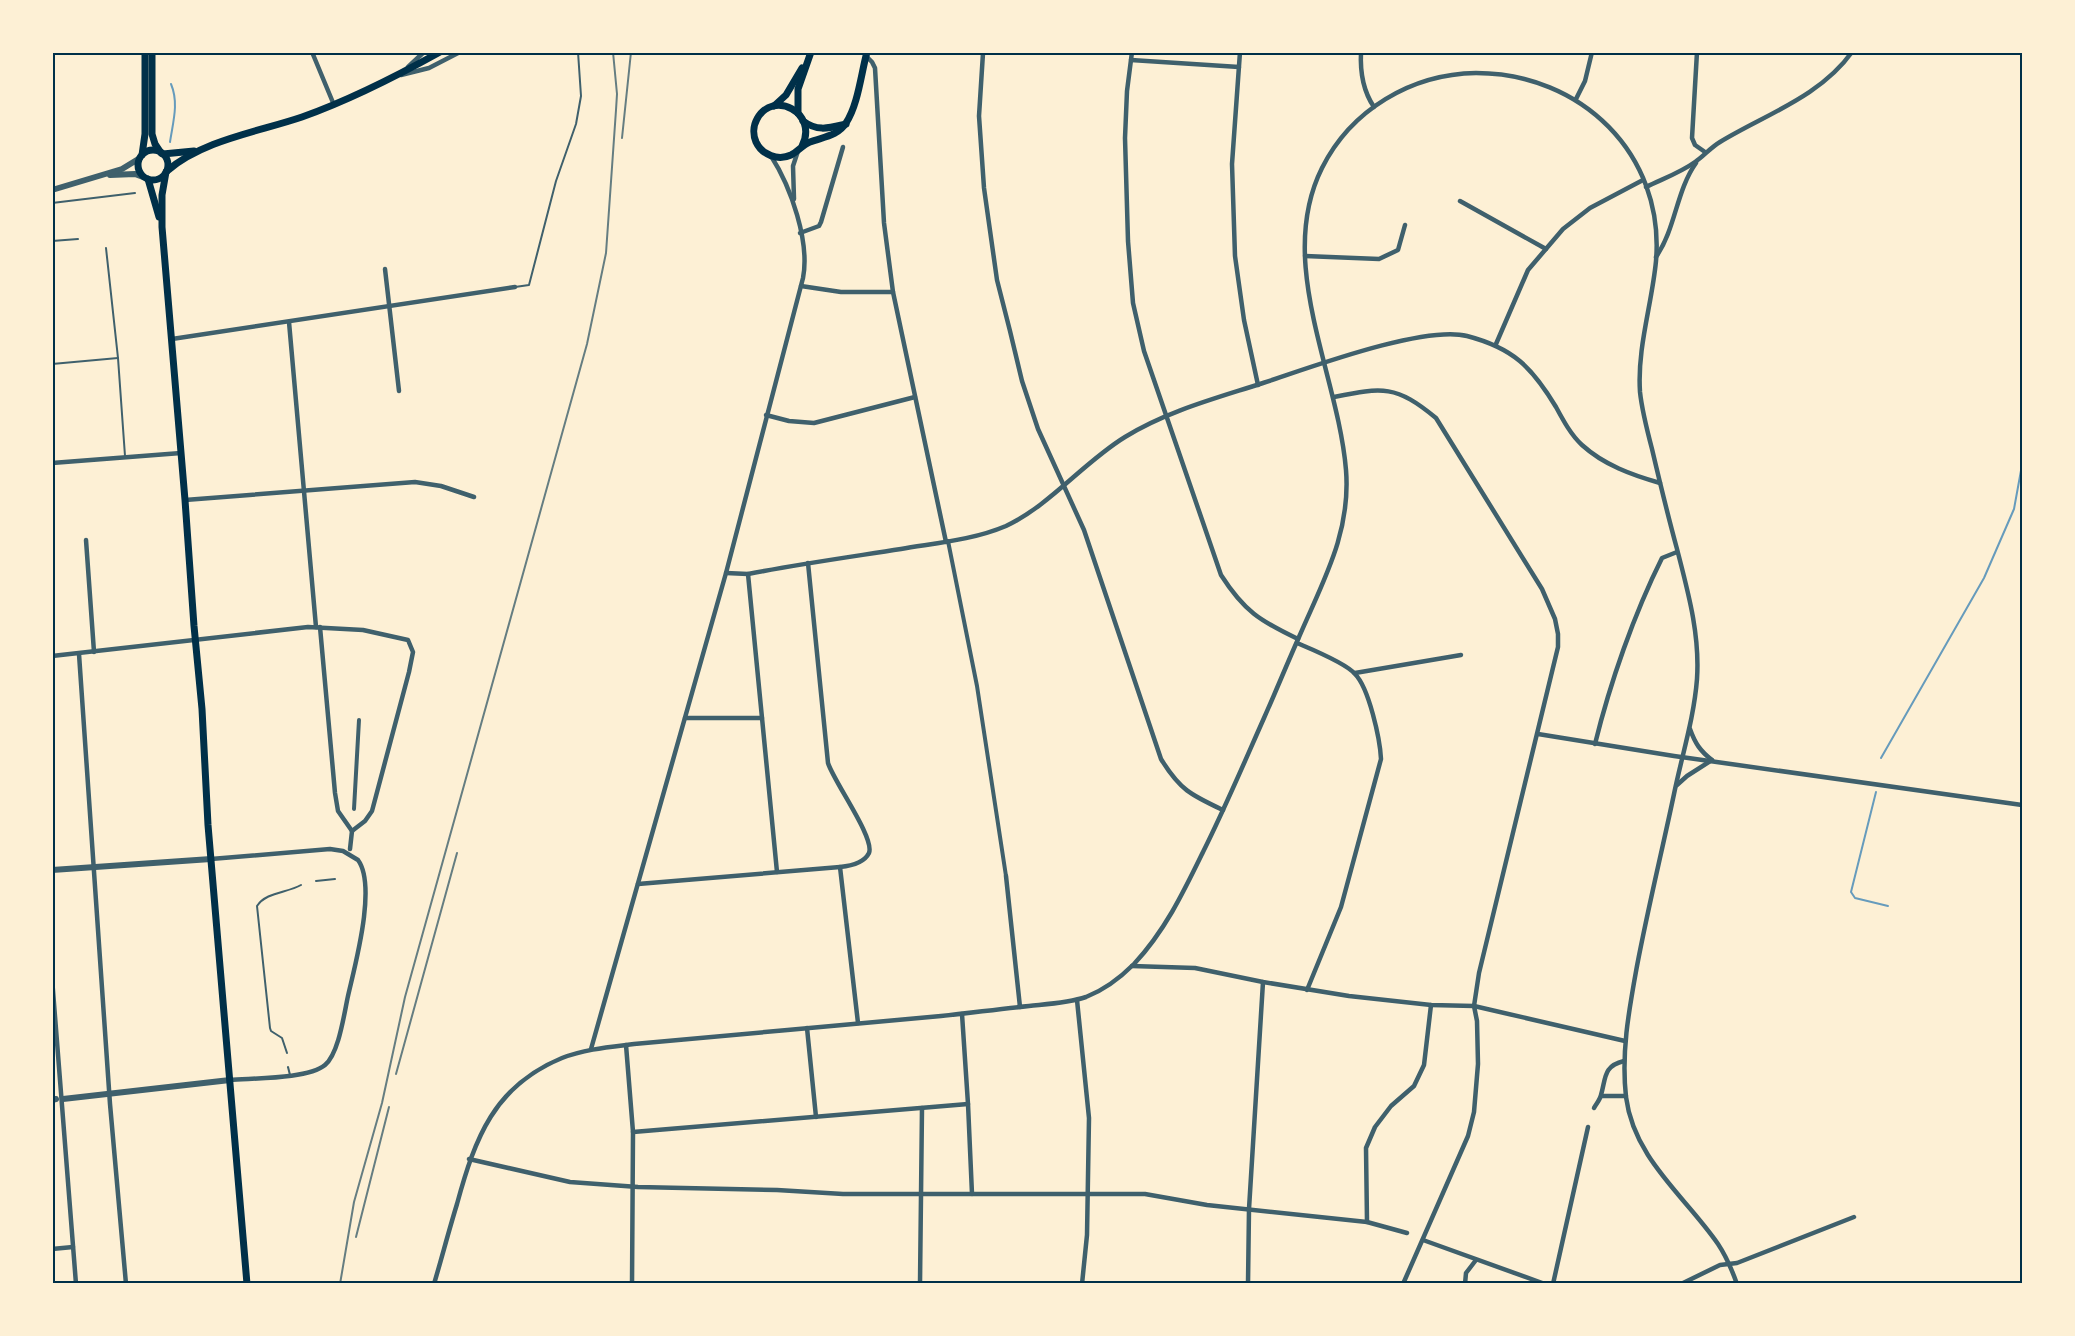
<svg xmlns="http://www.w3.org/2000/svg" width="2075" height="1336" font-family="'Alegreya Sans',sans-serif">
<style>
.lines{fill:none;stroke-linecap:round;stroke-linejoin:round}
.stream{stroke:#669bbc;stroke-width:2}
.service{stroke:#3f606c;stroke-width:2}
.pedestrian{stroke:#3f606c;stroke-width:4}
.minor{stroke:#3f606c;stroke-width:4.5}
.tertiary{stroke:#3f606c;stroke-width:6}
.secondary{stroke:#003049;stroke-width:7}
.rail{stroke:#657d81;stroke-width:2}
.neatline{fill:none;stroke:#003049;stroke-width:2}
</style>
<rect width="100%" height="100%" fill="#fdf0d5"/>
<g class="lines">
<!-- stream -->
<g class="stream">
<path d="M 170,142 C 173,122 179,103 171,84"/>
<path d="M 1881,758 L 1984,578 L 2014,509 L 2022,465"/>
<path d="M 1876,792 L 1851,892 L 1855,898 L 1888,906"/>
</g>
<!-- service -->
<g class="service">
<path d="M 52,203 L 135,193"/>
<path d="M 52,241 L 78,239"/>
<path d="M 106,248 L 118,358 L 125,456"/>
<path d="M 515,287 L 529,285 L 556,181 L 576,124 L 581,96 L 578,52"/>
<path d="M 52,364 L 118,358"/>
<path d="M 316,881 L 335,879"/>
<path d="M 287,1053 L 282,1038 L 271,1031 L 270,1028 L 257,906 C 266,892 287,893 301,885"/>
<path d="M 288,1067 L 290,1075"/>
</g>
<!-- pedestrian -->
<g class="pedestrian">
<path d="M 948,541 L 977,686 L 1006,876"/>
<path d="M 354,809 L 359,720"/>
</g>
<!-- minor -->
<g class="minor">
<path d="M 312,52 L 334,105"/>
<path d="M 1132,52 L 1127,91 L 1125,138 L 1128,241 L 1133,303 L 1144,351 L 1221,575 C 1244,611 1260,621 1298,639"/>
<path d="M 1240,52 L 1232,164 L 1235,256 L 1244,320 L 1258,385"/>
<path d="M 1361,52 C 1360,72 1363,91 1374,107"/>
<path d="M 1697,52 L 1692,138 L 1695,145 L 1705,152"/>
<path d="M 983,53 L 979,116 L 984,188 L 997,280 L 1010,331 L 1022,381 L 1038,429 L 1084,530 L 1161,759 C 1180,790 1191,795 1223,810"/>
<path d="M 866,56 L 872,62 L 875,68 L 884,223 L 893,292 L 946,542"/>
<path d="M 1131,60 L 1239,67"/>
<path d="M 408,67 L 424,52"/>
<path d="M 401,75 L 429,68 L 460,52"/>
<path d="M 1576,99 L 1585,81 L 1592,52"/>
<path d="M 1646,187 C 1662,179 1680,173 1695,162 C 1704,156 1710,148 1720,142 C 1764,115 1820,97 1852,52"/>
<path d="M 794,199 L 793,166 L 798,151"/>
<path d="M 1460,201 L 1546,249"/>
<path d="M 800,233 L 819,226 L 821,222 L 843,147"/>
<path d="M 1305,256 L 1379,259 L 1398,250 L 1405,225"/>
<path d="M 1656,257 C 1676,228 1676,191 1696,163"/>
<path d="M 385,269 L 399,391"/>
<path d="M 801,286 L 841,292 L 893,292"/>
<path d="M 289,322 L 316,627"/>
<path d="M 172,339 L 515,287"/>
<path d="M 1496,344 L 1528,270 L 1563,229 L 1590,208 L 1643,180"/>
<path d="M 1334,397 C 1383,387 1396,385 1436,418 L 1542,589 L 1555,619 L 1558,634 L 1558,647 L 1479,973 L 1474,1006 L 1477,1021 L 1478,1064 L 1474,1112 L 1468,1136 L 1403,1284"/>
<path d="M 766,415 L 789,421 L 814,423 L 915,397"/>
<path d="M 52,463 L 181,453"/>
<path d="M 185,500 L 415,482 L 441,486 L 474,497"/>
<path d="M 86,540 L 94,652"/>
<path d="M 808,563 L 828,763 C 834,782 875,838 869,853 C 864,863 850,866 840,867 L 858,1023"/>
<path d="M 726,573 L 748,574 C 799,564 850,557 901,549 C 936,543 973,540 1006,526 C 1049,506 1084,462 1125,437 C 1167,411 1217,398 1263,383 C 1309,368 1424,325 1467,336 C 1513,348 1532,367 1556,407 C 1563,420 1571,435 1582,445 C 1604,465 1632,475 1660,483"/>
<path d="M 748,574 L 777,872"/>
<path d="M 320,627 L 335,793 L 338,811 L 352,831 L 350,849"/>
<path d="M 1297,643 C 1311,649 1346,663 1355,674 C 1369,688 1380,739 1381,759 L 1341,907 L 1307,990"/>
<path d="M 79,654 L 110,1104 L 126,1284"/>
<path d="M 52,656 L 308,627 L 363,630 L 408,640 L 413,652 L 409,672 L 372,811 L 365,821 L 352,831"/>
<path d="M 1355,673 L 1461,655"/>
<path d="M 685,718 L 762,718"/>
<path d="M 1690,729 C 1695,743 1700,751 1712,760"/>
<path d="M 1538,734 L 1674,756 L 2022,805"/>
<path d="M 1595,744 C 1610,683 1634,614 1662,558 L 1677,552"/>
<path d="M 1677,785 L 1687,776 L 1712,760"/>
<path d="M 211,859 L 330,849 L 343,851 L 358,860 C 377,886 355,965 348,996 C 344,1014 339,1053 325,1065 C 308,1079 253,1078 230,1080"/>
<path d="M 1006,876 L 1020,1007"/>
<path d="M 638,884 L 840,867"/>
<path d="M 1132,966 L 1195,968 L 1263,982 L 1349,996 L 1431,1005 L 1474,1006 L 1625,1041"/>
<path d="M 52,978 L 76,1284"/>
<path d="M 1077,1000 L 1089,1118 L 1087,1235 L 1082,1284"/>
<path d="M 962,1014 L 968,1104 L 972,1194"/>
<path d="M 807,1028 L 816,1117"/>
<path d="M 626,1045 L 633,1132 L 632,1284"/>
<path d="M 591,1049 L 726,573 L 803,278 C 810,242 791,187 771,156"/>
<path d="M 1601,1096 L 1626,1096"/>
<path d="M 1594,1108 C 1596,1104 1600,1100 1601,1095 C 1606,1078 1603,1066 1624,1061"/>
<path d="M 633,1132 L 968,1104"/>
<path d="M 469,1159 L 570,1182 L 638,1187 L 777,1190 L 843,1194 L 1145,1194 L 1207,1205 L 1367,1222 L 1407,1233"/>
<path d="M 1367,1222 L 1366,1148 L 1375,1127 L 1391,1106 L 1414,1086 L 1424,1065 L 1431,1005"/>
<path d="M 1423,1240 L 1545,1284"/>
<path d="M 52,1249 L 73,1247"/>
<path d="M 434,1284 C 442,1257 449,1230 457,1204 C 475,1138 494,1086 562,1058 C 585,1049 610,1047 634,1044 C 736,1035 839,1025 941,1016 C 970,1013 999,1009 1029,1006 C 1048,1004 1068,1003 1086,997 C 1104,990 1121,977 1134,964 C 1165,931 1184,891 1203,852 C 1225,808 1244,763 1264,718 C 1276,691 1287,664 1299,637 C 1323,581 1351,533 1346,470 C 1338,373 1275,262 1322,168 C 1351,110 1411,74 1476,73 C 1581,73 1665,154 1656,261 C 1652,304 1637,348 1640,392 C 1642,411 1647,430 1652,449 C 1660,483 1668,516 1677,549 C 1688,592 1700,634 1697,679 C 1694,718 1682,755 1674,794 C 1662,851 1648,908 1637,966 C 1629,1010 1621,1052 1626,1097 C 1634,1159 1685,1196 1718,1244 C 1726,1256 1732,1270 1737,1284"/>
<path d="M 920,1284 L 922,1108"/>
<path d="M 1248,1284 L 1249,1209 L 1263,982"/>
<path d="M 1465,1284 L 1466,1273 L 1476,1260"/>
<path d="M 1553,1284 L 1588,1127"/>
<path d="M 1681,1284 L 1720,1265 L 1737,1263 L 1854,1217"/>
</g>
<!-- tertiary -->
<g class="tertiary">
<path d="M 110,175 L 135,174 L 143,177"/>
<path d="M 52,190 L 122,169 L 140,158"/>
<path d="M 52,870 L 211,859"/>
<path d="M 63,1099 L 230,1080"/>
<path d="M 52,1100 L 56,1099"/>
</g>
<!-- secondary -->
<g class="secondary">
<path d="M 152,52 L 152,134 L 155,144 L 161,153"/>
<path d="M 774,106 L 786,95 L 802,68"/>
<path d="M 798,113 L 798,89 L 811,52"/>
<path d="M 803,121 C 818,132 829,128 846,124"/>
<path d="M 802,146 C 819,113 773,89 757,119 C 753,126 753,135 756,142 C 762,155 778,161 791,155 C 799,151 802,145 810,142 C 823,137 838,136 846,123 C 858,105 861,74 867,52"/>
<circle cx="153" cy="165" r="15"/>
<path d="M 163,154 L 194,151"/>
<path d="M 142,155 L 145,134 L 145,52"/>
<path d="M 167,171 C 203,140 258,132 302,117 C 350,100 395,77 440,52"/>
<path d="M 166,172 L 162,195 L 162,227 L 185,500 L 194,626 L 202,709 L 208,825 L 247,1284"/>
<path d="M 148,179 L 159,217"/>
</g>
<!-- rail -->
<g class="rail">
<path d="M 622,138 L 631,52"/>
<path d="M 396,1074 L 457,853"/>
<path d="M 356,1237 L 389,1107"/>
<path d="M 340,1284 L 354,1202 L 382,1103 L 405,997 L 587,344 L 606,253 L 616,110 L 617,94 L 613,52"/>
</g>
</g>
<!-- border -->
<rect width="2075" height="1336" fill="none" stroke="#fdf0d5" stroke-width="108"/>
<rect x="54" y="54" width="1967" height="1228" class="neatline"/>
</svg>
